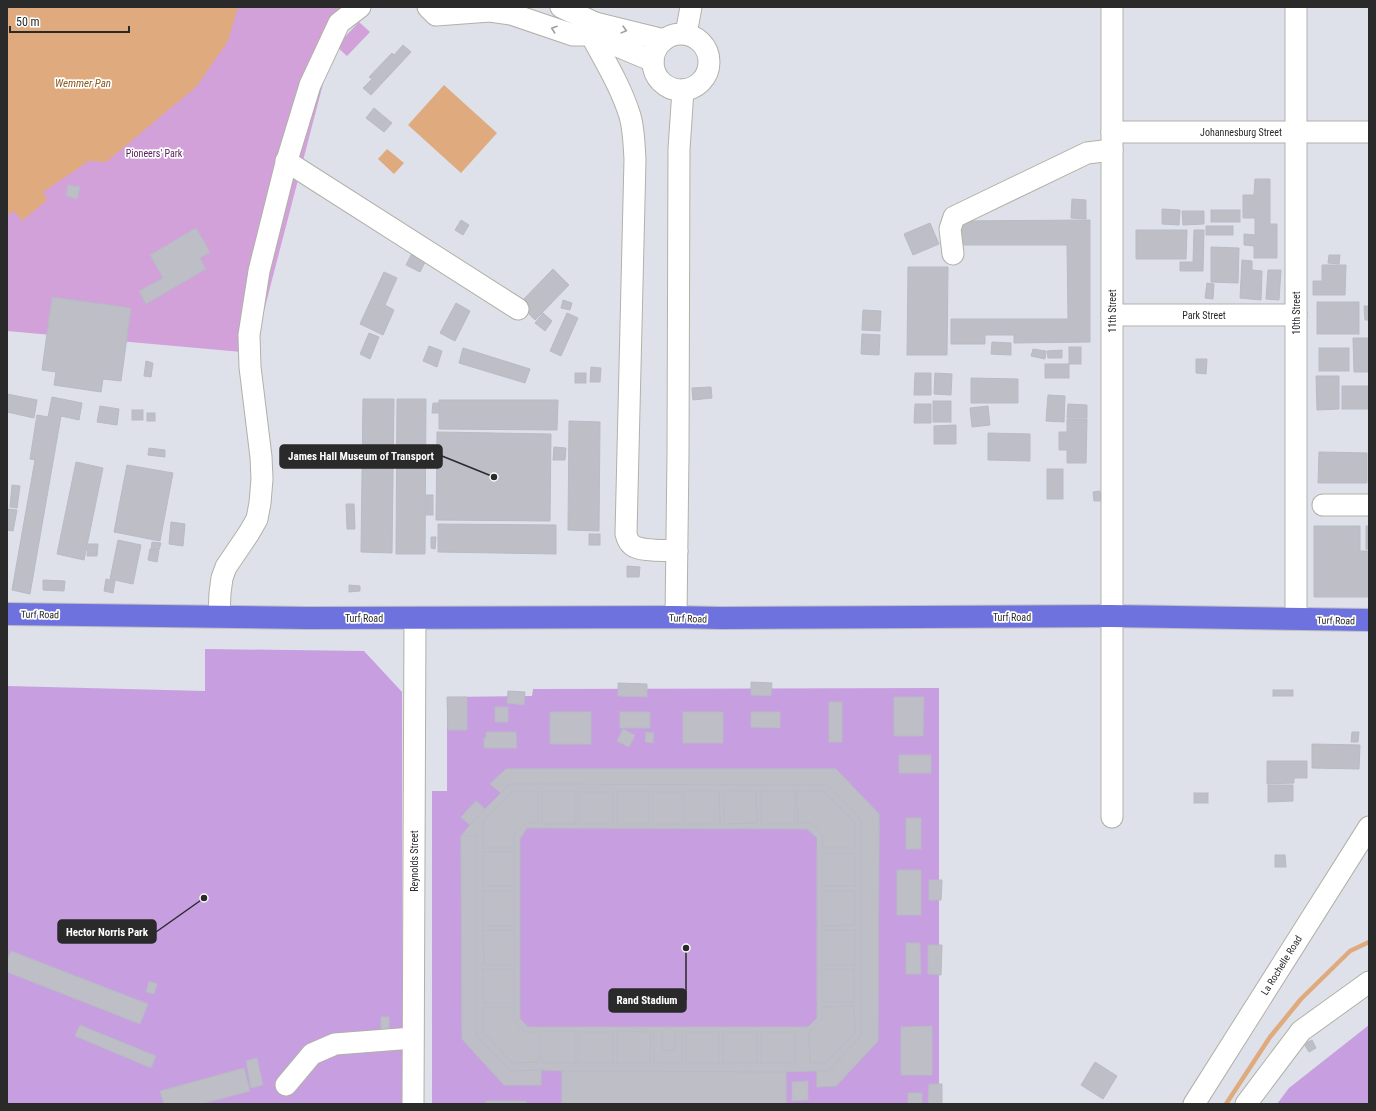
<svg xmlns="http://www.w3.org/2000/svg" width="1376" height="1111" font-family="'Roboto Condensed',sans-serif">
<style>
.green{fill:#d2a1da}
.pitch{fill:#c79ee0}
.water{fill:#dfab7e}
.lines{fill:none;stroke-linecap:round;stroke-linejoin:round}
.stream{stroke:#dfab7e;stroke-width:4.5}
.building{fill:#bdbec6;stroke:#b8bac5;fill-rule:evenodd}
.minor-casing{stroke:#b1b1a7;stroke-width:23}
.major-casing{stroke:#bfbfbf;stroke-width:24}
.minor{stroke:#fff;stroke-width:21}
.major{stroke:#6e72df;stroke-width:22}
.oneway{stroke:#9f9f9f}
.labels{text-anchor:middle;stroke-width:3.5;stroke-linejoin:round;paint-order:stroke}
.street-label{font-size:10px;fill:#2a2a2a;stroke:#fff}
.park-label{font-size:10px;fill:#5e235e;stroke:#fff}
.water-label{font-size:11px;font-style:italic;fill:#8a591e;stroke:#fff}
.leader{fill:none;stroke:#2a2a2a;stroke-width:1.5}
.callout-dot{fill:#2a2a2a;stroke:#fff;stroke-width:1.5}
.callout{fill:#2a2a2a;stroke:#2a2a2a;stroke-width:1.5}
.callout-label{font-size:11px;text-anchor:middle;font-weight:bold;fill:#fff}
</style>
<rect width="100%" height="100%" fill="#dee1ea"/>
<!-- green -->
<g class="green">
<path d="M 7,7 L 343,7 L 253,353 L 7,331 Z"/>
<path d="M 359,22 L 370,32 L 347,56 L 336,46 Z"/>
</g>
<!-- pitch -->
<g class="pitch">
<path d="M 205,649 L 364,651 L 402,692 L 402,1104 L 7,1104 L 7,686 L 205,691 Z"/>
<path d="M 939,688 L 939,1104 L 432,1104 L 432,791 L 447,791 L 447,697 L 532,696 L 533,689 Z"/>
<path d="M 1369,1025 L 1369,1104 L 1277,1104 L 1289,1088 Z"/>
</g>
<!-- water -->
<g class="water">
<path d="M 7,7 L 238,7 L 228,41 L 196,87 L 106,162 L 89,161 L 43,192 L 47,200 L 22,221 L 14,211 L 7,216 Z"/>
<path d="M 444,85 L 497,133 L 461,173 L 408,125 Z"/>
<path d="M 387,149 L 404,163 L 394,174 L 378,159 Z"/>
</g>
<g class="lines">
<!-- stream -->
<path class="stream" d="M 1226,1104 L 1270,1037 L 1301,999 L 1350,951 L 1369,942"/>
</g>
<!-- building -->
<g class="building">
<path d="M 403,45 L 411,52 L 371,95 L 363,88 L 372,79 L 369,77 L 392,53 L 394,55 Z"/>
<path d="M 374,108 L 392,123 L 384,132 L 366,118 Z"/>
<path d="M 1255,179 L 1270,179 L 1270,224 L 1277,224 L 1277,258 L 1254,258 L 1254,246 L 1244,245 L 1244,234 L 1255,235 L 1255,218 L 1243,218 L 1243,195 L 1254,195 Z"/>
<path d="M 68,185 L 80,187 L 77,199 L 66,196 Z"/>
<path d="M 1072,199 L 1086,200 L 1086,219 L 1071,218 Z"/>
<path d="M 1162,209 L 1180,210 L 1179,225 L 1162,224 Z"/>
<rect x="1211" y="210" width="29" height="12"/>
<path d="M 1182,211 L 1204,211 L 1204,224 L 1183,225 Z"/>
<path d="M 461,220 L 469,225 L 463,235 L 455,230 Z"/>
<path d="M 1090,220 L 1090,342 L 1014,343 L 1014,335 L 985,335 L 985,344 L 951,344 L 951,319 L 1068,319 L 1067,245 L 960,245 L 960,221 Z"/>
<path d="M 930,223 L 939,244 L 913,255 L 904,234 Z"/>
<rect x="1206" y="226" width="27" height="9"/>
<path d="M 196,228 L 210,252 L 200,258 L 206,269 L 146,304 L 139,291 L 163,278 L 150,255 Z"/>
<path d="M 1136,230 L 1187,230 L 1186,259 L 1136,259 Z"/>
<path d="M 1194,230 L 1204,230 L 1203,271 L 1180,271 L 1180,262 L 1193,262 Z"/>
<path d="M 415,247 L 429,254 L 420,272 L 406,265 Z"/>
<path d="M 1211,247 L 1239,248 L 1238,283 L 1211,282 Z"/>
<path d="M 1329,255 L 1340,255 L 1339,264 L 1328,263 Z"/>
<path d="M 1242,260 L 1252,261 L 1252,270 L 1262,271 L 1261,300 L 1240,298 Z"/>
<path d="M 1322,265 L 1346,265 L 1345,295 L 1313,295 L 1313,281 L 1322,281 Z"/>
<path d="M 908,267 L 948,267 L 947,355 L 907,355 Z"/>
<path d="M 553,269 L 569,285 L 535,320 L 519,304 Z"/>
<path d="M 1268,270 L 1281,270 L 1279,300 L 1266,299 Z"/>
<path d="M 384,272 L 397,278 L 385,305 L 394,310 L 383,335 L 360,324 Z"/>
<path d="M 1207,283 L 1214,284 L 1213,299 L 1205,298 Z"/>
<path d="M 52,297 L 131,308 L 121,381 L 103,379 L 101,392 L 54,385 L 56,372 L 42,370 Z"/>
<path d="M 563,300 L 572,303 L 570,310 L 561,308 Z"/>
<rect x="1317" y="302" width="42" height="32"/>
<path d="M 456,303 L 470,311 L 455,341 L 440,333 Z"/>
<path d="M 1364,306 L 1369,306 L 1369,320 L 1365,320 Z"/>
<path d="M 863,310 L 881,311 L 880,331 L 862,330 Z"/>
<path d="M 543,313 L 552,321 L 545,331 L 535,323 Z"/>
<path d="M 567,313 L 578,318 L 561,356 L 550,351 Z"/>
<path d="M 369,333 L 379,337 L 370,359 L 360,354 Z"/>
<path d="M 862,334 L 880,335 L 879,355 L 861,354 Z"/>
<path d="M 1353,338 L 1369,338 L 1369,372 L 1354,372 Z"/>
<path d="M 992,342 L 1011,343 L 1011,355 L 991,354 Z"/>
<path d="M 429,346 L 442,351 L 437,367 L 423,361 Z"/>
<rect x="1069" y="347" width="12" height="17"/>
<path d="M 463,348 L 530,369 L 525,383 L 459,363 Z"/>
<rect x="1319" y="348" width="30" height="23"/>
<path d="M 1033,349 L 1046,351 L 1045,359 L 1031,356 Z"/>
<path d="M 1062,350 L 1062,358 L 1048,358 L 1047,351 Z"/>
<path d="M 1196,359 L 1207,359 L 1206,374 L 1196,373 Z"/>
<path d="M 146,361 L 153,363 L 151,377 L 144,376 Z"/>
<rect x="1045" y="364" width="24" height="14"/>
<path d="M 591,367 L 601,368 L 600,382 L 590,382 Z"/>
<rect x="575" y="373" width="11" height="10"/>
<path d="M 915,373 L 931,373 L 931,395 L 914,395 Z"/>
<path d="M 935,373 L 952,374 L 951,395 L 934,394 Z"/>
<path d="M 1316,376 L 1339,376 L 1339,409 L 1317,410 Z"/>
<path d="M 971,378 L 1018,379 L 1018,403 L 971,403 Z"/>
<rect x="1342" y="386" width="27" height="23"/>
<path d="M 711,387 L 712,398 L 693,400 L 692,388 Z"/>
<path d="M 7,394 L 37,400 L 34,418 L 7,412 Z"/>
<path d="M 1048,395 L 1065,396 L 1064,422 L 1046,421 Z"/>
<path d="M 52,397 L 82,403 L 79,420 L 61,416 L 30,594 L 12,590 L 35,460 L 30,459 L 37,415 L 48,417 Z"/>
<path d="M 363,399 L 394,399 L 392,553 L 361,552 Z"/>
<path d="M 397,399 L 426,399 L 425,554 L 396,554 Z"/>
<path d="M 439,400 L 558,400 L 557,430 L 439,429 Z"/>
<rect x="933" y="401" width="18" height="21"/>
<path d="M 433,403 L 439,403 L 439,413 L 432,413 Z"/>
<path d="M 915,404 L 931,404 L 931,423 L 914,423 Z"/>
<path d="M 1068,404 L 1087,405 L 1087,418 L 1067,418 Z"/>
<path d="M 100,406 L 119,409 L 117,425 L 97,422 Z"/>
<path d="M 988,406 L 990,425 L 972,427 L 970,408 Z"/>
<rect x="132" y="410" width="11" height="10"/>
<rect x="147" y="413" width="8" height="8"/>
<path d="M 1067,419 L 1087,419 L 1086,463 L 1067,463 L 1067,450 L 1059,450 L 1059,432 L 1067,432 Z"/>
<path d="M 569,421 L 600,422 L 599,531 L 568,530 Z"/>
<path d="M 956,425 L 956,444 L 934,444 L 934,426 Z"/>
<path d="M 437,432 L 551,434 L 550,521 L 436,520 Z"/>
<path d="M 988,433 L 1030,434 L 1030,461 L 988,460 Z"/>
<path d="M 554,447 L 566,448 L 565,460 L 553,460 Z"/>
<path d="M 149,448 L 165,450 L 165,457 L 148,455 Z"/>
<path d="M 1319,452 L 1367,453 L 1367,483 L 1318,483 Z"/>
<path d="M 76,462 L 103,468 L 84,560 L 57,554 Z"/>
<path d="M 127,465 L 173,473 L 160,541 L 114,532 Z"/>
<rect x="1047" y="469" width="16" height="30"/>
<path d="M 12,485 L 20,486 L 17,508 L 10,507 Z"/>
<path d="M 1100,491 L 1101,501 L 1094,501 L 1093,492 Z"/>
<rect x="426" y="495" width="7" height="20"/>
<path d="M 346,504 L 354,504 L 355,529 L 347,529 Z"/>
<path d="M 8,509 L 17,510 L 13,531 L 7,530 Z"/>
<path d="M 171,522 L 185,524 L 183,546 L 169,544 Z"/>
<path d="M 438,524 L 556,525 L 556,554 L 438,552 Z"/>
<path d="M 1314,526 L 1360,526 L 1360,551 L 1369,551 L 1369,597 L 1314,597 Z"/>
<rect x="1366" y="526" width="3" height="23"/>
<rect x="589" y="534" width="11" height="11"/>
<path d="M 431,537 L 436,537 L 435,549 L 431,548 Z"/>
<path d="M 118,540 L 141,545 L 133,584 L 110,579 Z"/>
<path d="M 152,542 L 161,543 L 159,550 L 151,549 Z"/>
<path d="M 88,544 L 98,544 L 97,556 L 87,556 Z"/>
<path d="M 150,549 L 159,551 L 157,562 L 148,560 Z"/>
<path d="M 627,566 L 640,567 L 639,577 L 627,577 Z"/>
<path d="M 106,579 L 115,581 L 113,593 L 104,591 Z"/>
<path d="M 43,580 L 65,581 L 64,591 L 43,590 Z"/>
<path d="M 349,585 L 360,586 L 360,591 L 349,592 Z"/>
<path d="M 751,682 L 772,683 L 771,696 L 751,695 Z"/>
<path d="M 618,683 L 647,684 L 647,697 L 618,696 Z"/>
<rect x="1273" y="690" width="20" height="6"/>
<path d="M 508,691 L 525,692 L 524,705 L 507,703 Z"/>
<path d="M 447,697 L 467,697 L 467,730 L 448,730 Z"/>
<path d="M 894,697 L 924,697 L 923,736 L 894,736 Z"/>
<rect x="829" y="702" width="13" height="40"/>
<rect x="495" y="707" width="13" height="15"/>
<rect x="550" y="712" width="41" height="32"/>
<rect x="620" y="712" width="30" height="16"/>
<rect x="683" y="712" width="40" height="31"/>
<path d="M 751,712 L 780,712 L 780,728 L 751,727 Z"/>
<path d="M 623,729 L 635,735 L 629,747 L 617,741 Z"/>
<path d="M 486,732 L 516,732 L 517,748 L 484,748 L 484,738 L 486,738 Z"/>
<path d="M 646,732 L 654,733 L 653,743 L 645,742 Z"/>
<path d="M 1352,732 L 1359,732 L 1358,742 L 1351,742 Z"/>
<path d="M 1312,744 L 1360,745 L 1359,769 L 1312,768 Z"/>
<rect x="899" y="755" width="32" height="18"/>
<path d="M 1267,761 L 1307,761 L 1307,778 L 1294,778 L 1294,783 L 1267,784 Z"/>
<path d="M 506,769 L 836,769 L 879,814 L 878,1041 L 836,1086 L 817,1087 L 817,1071 L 786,1072 L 786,1104 L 562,1104 L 562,1071 L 541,1070 L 541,1085 L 504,1085 L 462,1039 L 461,836 L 470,825 L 461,817 L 476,801 L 485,809 L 501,793 L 490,784 ZM 527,828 L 807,829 L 817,838 L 817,1018 L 808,1027 L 528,1027 L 520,1019 L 520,839 Z"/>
<path d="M 506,769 L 836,769 L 879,814 L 878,1041 L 836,1086 L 817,1087 L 817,1071 L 828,1071 L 861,1036 L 861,820 L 848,806 L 827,785 L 509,784 L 501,793 L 490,784 Z"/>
<path d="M 1268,785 L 1293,785 L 1293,801 L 1268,802 Z"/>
<path d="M 513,791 L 538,791 L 538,823 L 526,823 L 514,835 L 514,848 L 483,848 L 483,821 Z"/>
<rect x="542" y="791" width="34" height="33"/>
<rect x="617" y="791" width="32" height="33"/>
<path d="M 685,791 L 719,791 L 720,824 L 685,824 Z"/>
<path d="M 724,791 L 756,791 L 757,823 L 724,824 Z"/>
<rect x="761" y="791" width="34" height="33"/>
<path d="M 797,791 L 824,791 L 855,823 L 855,848 L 823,848 L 822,835 L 811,823 L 798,823 Z"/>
<rect x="579" y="792" width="34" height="32"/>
<rect x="653" y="792" width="29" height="32"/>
<rect x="1194" y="793" width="14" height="10"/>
<path d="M 476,801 L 485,809 L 470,825 L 461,817 Z"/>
<rect x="906" y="818" width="15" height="31"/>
<path d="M 461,836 L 476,836 L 476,1035 L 510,1071 L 541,1070 L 541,1085 L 504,1085 L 462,1039 Z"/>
<rect x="483" y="852" width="31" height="34"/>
<rect x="822" y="853" width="33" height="33"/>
<path d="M 1275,855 L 1285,855 L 1286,867 L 1275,867 Z"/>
<rect x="897" y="870" width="24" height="45"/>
<path d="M 929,880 L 942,880 L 941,900 L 929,900 Z"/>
<rect x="483" y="891" width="31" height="35"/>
<path d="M 822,891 L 855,891 L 855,925 L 822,926 Z"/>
<path d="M 483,930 L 514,930 L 515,965 L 484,965 Z"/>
<rect x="822" y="930" width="33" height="35"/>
<path d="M 906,943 L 920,943 L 921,974 L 906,974 Z"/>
<path d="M 928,945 L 942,945 L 941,975 L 928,974 Z"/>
<path d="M 11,951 L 148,1004 L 140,1024 L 7,972 L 7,960 Z"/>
<rect x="483" y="969" width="31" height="34"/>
<rect x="822" y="969" width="32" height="33"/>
<path d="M 149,981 L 157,984 L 154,994 L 146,992 Z"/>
<path d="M 854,1006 L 855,1032 L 825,1063 L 810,1063 L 809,1032 L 822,1019 L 822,1007 Z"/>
<path d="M 483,1007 L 514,1007 L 514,1020 L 525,1032 L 539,1032 L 539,1062 L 512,1063 L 483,1031 Z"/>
<rect x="381" y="1017" width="8" height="17"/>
<path d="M 80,1025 L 156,1056 L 151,1068 L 75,1036 Z"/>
<path d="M 932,1026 L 932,1075 L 901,1075 L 901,1027 Z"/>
<rect x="542" y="1031" width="34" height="32"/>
<path d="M 617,1031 L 651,1032 L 650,1063 L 617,1063 Z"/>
<rect x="579" y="1032" width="34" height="31"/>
<path d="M 654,1032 L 662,1032 L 662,1051 L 675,1050 L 675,1032 L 682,1032 L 682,1063 L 654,1063 Z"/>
<rect x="686" y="1032" width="33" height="31"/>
<rect x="723" y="1032" width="34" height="31"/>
<rect x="761" y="1032" width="34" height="31"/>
<path d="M 1312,1040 L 1316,1048 L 1309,1052 L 1304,1044 Z"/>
<path d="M 257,1058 L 263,1085 L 251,1088 L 246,1061 Z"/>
<path d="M 1095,1062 L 1117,1076 L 1103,1099 L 1081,1085 Z"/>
<path d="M 244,1068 L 250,1091 L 201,1104 L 164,1104 L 160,1091 Z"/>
<path d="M 562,1071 L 786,1072 L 786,1104 L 562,1104 Z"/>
<path d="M 808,1081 L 808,1100 L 792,1101 L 792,1082 Z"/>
<path d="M 929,1084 L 942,1084 L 942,1104 L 928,1104 Z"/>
<rect x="908" y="1093" width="14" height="11"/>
<rect x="486" y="1101" width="40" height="3"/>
</g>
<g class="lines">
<defs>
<g id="minor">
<path d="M 428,7 L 436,15 L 490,11 L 511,14 L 573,35 L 591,35 L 653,61"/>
<path d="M 561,7 L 595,23 L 664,40"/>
<path d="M 1296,7 L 1296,619"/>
<path d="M 595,23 L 591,35 C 605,61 621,87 630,116 C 634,130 634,145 635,159 L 626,534 C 627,538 628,542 632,545 C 641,552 665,550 677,551"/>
<path d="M 686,34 L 691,7"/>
<circle cx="681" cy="62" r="28"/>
<path d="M 1112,132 L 1369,132"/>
<path d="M 286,161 L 518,309"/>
<path d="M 953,254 L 950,229 L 954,217 L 1087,153 L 1112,150"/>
<path d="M 1112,315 L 1296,315"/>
<path d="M 1323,505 L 1369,505"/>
<path d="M 219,616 L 220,593 L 222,578 L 226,567 L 249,533 L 257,519 L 260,503 L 262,479 L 261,457 L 250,367 L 249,335 L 259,271 L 285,167 L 310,85 L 339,23 L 360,7"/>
<path d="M 676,617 L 678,455 L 679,149 L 683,90"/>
<path d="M 1112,817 L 1112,7"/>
<path d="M 286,1085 L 312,1054 L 335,1044 L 413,1038"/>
<path d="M 413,1104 L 415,618"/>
<path d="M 1194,1104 L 1369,827"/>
<path d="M 1246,1104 L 1301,1031 L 1369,982"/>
</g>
<path id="major" d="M 7,614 L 308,618 L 676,617 L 720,618 L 1111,616 L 1369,620"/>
</defs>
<!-- minor casing -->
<use href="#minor" class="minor-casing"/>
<!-- major casing -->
<use href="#major" class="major-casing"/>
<!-- minor -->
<use href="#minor" class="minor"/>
<!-- major -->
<use href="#major" class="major"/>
</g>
<!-- one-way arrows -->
<defs><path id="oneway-chevron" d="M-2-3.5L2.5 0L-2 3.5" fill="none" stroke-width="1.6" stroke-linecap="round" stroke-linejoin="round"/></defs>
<g class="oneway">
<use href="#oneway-chevron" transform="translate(554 29) rotate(-161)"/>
<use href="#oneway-chevron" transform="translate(624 30) rotate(15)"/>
</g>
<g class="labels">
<!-- street labels -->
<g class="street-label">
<text x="1241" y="136">Johannesburg Street</text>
<text transform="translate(1112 311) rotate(-90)" y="4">11th Street</text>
<text transform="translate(1296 313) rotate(-90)" y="4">10th Street</text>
<text x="1204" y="319">Park Street</text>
<text transform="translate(40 614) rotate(1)" y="4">Turf Road</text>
<text x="1012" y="621">Turf Road</text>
<text x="364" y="622">Turf Road</text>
<text transform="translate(688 618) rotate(2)" y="4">Turf Road</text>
<text transform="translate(1336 620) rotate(1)" y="4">Turf Road</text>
<text transform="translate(414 861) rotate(-90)" y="4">Reynolds Street</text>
<text transform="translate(1281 965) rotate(-58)" y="4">La Rochelle Road</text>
</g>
<!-- park labels -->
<g class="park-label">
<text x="154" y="157">Pioneers' Park</text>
</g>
<!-- water labels -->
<g class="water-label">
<text x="83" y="87">Wemmer Pan</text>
</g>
</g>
<!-- callouts -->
<path class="leader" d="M494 477L442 456M204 898L156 932M686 948L686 1000"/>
<g class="callout-dot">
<circle cx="494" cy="477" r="4"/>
<circle cx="204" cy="898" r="4"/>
<circle cx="686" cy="948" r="4"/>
</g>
<g class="callout">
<rect x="280" y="445" width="162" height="23" rx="4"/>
<rect x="58" y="920" width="98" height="23" rx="4"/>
<rect x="609" y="989" width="77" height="23" rx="4"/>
</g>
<g class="callout-label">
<text x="361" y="460">James Hall Museum of Transport</text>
<text x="107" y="936">Hector Norris Park</text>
<text x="647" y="1004">Rand Stadium</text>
</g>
<!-- border -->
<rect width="1376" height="1111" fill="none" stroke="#2a2a2a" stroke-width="16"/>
<!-- scale -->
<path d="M10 26v6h119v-6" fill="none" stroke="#2a2a2a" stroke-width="2"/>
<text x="16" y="26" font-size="12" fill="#2a2a2a" stroke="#ffffff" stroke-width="3" paint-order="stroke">50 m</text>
</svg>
